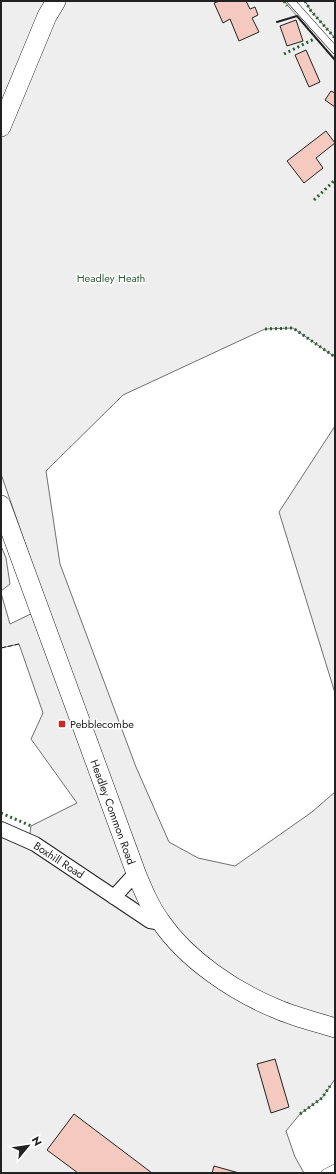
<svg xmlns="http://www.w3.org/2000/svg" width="336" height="1174" font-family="Jost,sans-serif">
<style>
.green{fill:#eee;stroke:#6f6f6f}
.building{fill:#f3c9c0;stroke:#222}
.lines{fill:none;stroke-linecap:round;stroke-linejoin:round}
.lane-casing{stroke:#222;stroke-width:8}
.street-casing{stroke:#222;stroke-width:16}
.secondary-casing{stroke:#222;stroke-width:20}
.lane{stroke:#fff;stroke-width:7}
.street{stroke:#fff;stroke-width:14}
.secondary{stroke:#fff;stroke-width:19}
.hedge{stroke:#2f5e38;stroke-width:3;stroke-dasharray:2 3;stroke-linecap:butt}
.fence{stroke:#222;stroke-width:1;stroke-dasharray:5 2;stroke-linecap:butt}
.wall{stroke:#222;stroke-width:2}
.poi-dot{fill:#c62828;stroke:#fff;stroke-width:1.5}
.labels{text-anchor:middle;stroke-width:3;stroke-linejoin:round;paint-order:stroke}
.park-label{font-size:11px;fill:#2f5e38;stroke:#fff}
.poi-label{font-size:11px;fill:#222;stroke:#fff;text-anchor:start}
.street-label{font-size:11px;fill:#222;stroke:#fff}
</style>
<rect width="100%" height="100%" fill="#fff"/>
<!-- green -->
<g class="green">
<path d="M 1,1 L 284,1 L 335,60 L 335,357 L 293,328 L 265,329 L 123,395 L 46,471 L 60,564 L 136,767 L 169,842 L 198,858 L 235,866 L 312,812 L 335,792 L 335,1079 L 322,1098 L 300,1114 L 286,1131 L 295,1157 L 304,1173 L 1,1173 L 1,834 L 28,849 L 31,826 L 77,803 L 31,739 L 43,713 L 19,644 L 1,648 L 1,593 L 10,624 L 47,606 L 1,474 Z"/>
<path d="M 305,1 L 335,1 L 335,38 L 311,11 Z"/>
<path d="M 335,426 L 335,693 L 279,512 Z"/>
<path d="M 1,546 L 6,558 L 10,584 L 1,591 Z"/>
</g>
<!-- building -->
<g class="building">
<path d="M 220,1 L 246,1 L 250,9 L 255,7 L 258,15 L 252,18 L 259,32 L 239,41 L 230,19 L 223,23 L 214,3 Z"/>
<path d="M 296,20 L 303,41 L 287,46 L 280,26 Z"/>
<path d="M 306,50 L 320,82 L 309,87 L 295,55 Z"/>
<path d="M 331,91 L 335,93 L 335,107 L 325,100 Z"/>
<path d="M 326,131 L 335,143 L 316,158 L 323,168 L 304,183 L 287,161 Z"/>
<path d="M 275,1059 L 289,1107 L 271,1113 L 257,1064 Z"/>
<path d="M 74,1114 L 152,1173 L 78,1173 L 47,1150 Z"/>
<path d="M 214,1166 L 239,1173 L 212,1173 Z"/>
</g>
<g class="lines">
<defs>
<g id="lane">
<path d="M 291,1 L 335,50"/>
<path d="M 325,1173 L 335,1168"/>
</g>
<g id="street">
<path d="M 1,829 L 35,844 L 150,921 L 162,923"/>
<path d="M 114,897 L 136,873"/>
</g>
<g id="secondary">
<path d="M 1,127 L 47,16 L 56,1"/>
<path d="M 1,505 L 136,873 C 143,890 150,907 161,922 C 187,960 235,992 277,1009 C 295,1017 316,1022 335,1028"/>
</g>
</defs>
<!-- lane casing -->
<use href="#lane" class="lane-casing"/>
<!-- street casing -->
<use href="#street" class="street-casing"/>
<!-- secondary casing -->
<use href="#secondary" class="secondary-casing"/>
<!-- lane -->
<use href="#lane" class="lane"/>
<!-- street -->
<use href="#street" class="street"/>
<!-- secondary -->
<use href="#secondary" class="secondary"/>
<!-- hedge -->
<g class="hedge">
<path d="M 284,1 L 287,6"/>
<path d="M 305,1 L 311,11 L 335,38"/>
<path d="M 284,54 L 316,38"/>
<path d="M 314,200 L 335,180"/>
<path d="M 265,329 L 293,328 L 335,357"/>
<path d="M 1,813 L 31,826"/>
<path d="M 300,1114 L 322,1098 L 330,1086"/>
</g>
<!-- fence -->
<path class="fence" d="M 1,648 L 19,644"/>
<!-- wall -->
<path class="wall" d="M 277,22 L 297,16 L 335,60"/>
</g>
<!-- markers -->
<rect class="poi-dot" x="58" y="720" width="8" height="8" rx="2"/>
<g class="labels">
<!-- park labels -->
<g class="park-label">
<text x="111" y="282">Headley Heath</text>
</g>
<!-- poi labels -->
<g class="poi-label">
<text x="70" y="728">Pebblecombe</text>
</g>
<!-- street labels -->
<g class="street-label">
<text transform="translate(113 812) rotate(70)" y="4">Headley Common Road</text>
<text transform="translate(59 860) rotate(33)" y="4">Boxhill Road</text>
</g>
</g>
<!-- border -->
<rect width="336" height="1174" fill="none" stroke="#222222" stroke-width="4"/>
<!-- north arrow -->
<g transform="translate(28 1146) rotate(61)" stroke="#ffffff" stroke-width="3" paint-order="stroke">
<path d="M0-3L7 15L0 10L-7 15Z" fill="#222222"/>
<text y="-6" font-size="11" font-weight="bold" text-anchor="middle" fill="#222222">N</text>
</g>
</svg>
